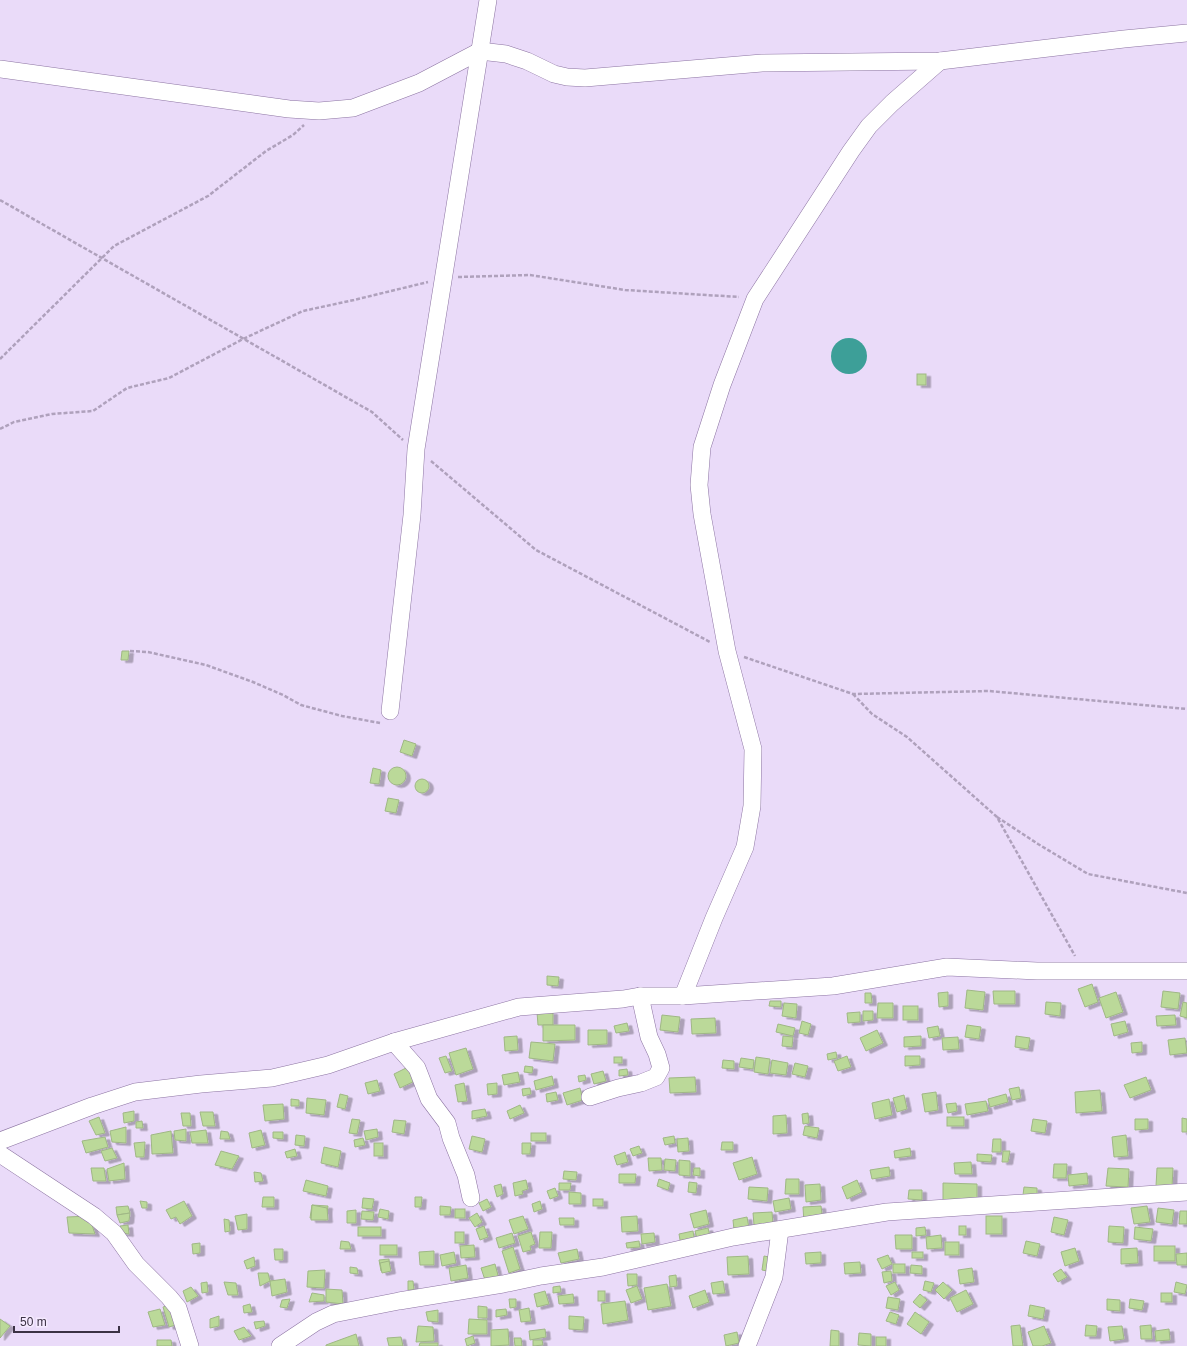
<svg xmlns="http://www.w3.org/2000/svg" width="1187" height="1346" font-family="Arial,sans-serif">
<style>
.water{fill:#3d9f98}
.building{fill:#bbd999;stroke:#9fb785;filter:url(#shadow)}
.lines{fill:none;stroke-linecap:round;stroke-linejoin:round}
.street-casing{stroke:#8c74a2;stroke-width:18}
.path{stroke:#afa1bc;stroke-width:2.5;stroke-dasharray:4 2;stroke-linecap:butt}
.street{stroke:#fff;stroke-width:17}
</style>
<defs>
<filter id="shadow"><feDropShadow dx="4.5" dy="2.5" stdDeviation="0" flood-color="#0004"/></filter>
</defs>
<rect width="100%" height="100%" fill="#eadbf9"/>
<!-- water -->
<circle class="water" cx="849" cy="356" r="18"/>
<!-- building -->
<g class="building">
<rect x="917" y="374" width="9" height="11"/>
<path d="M 122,651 L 129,651 L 128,660 L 121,660 Z"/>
<path d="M 404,740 L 416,744 L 412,756 L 400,752 Z"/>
<circle cx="397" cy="776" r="9"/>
<path d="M 373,768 L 381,770 L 379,784 L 370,783 Z"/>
<circle cx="422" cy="786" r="7"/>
<path d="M 388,798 L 399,800 L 396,813 L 385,811 Z"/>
<path d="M 547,976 L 559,977 L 558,986 L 547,985 Z"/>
<path d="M 1092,984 L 1098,1002 L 1085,1007 L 1078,989 Z"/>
<path d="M 967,990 L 985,992 L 983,1010 L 965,1008 Z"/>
<path d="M 993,991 L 1015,991 L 1015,1004 L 994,1004 Z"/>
<path d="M 1163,991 L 1180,993 L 1178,1009 L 1161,1007 Z"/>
<path d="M 948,992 L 948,1006 L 939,1007 L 938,993 Z"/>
<path d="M 1116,992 L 1123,1012 L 1106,1018 L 1099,998 Z"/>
<path d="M 865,993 L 871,993 L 872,1003 L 865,1003 Z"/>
<path d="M 770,1001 L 781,1001 L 781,1007 L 769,1006 Z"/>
<path d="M 1046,1002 L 1061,1003 L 1060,1016 L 1045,1014 Z"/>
<path d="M 1183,1002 L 1187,1003 L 1187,1018 L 1180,1016 Z"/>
<path d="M 784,1003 L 797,1004 L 796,1018 L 782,1016 Z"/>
<path d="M 878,1003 L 893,1003 L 893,1018 L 877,1018 Z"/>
<rect x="903" y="1006" width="15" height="14"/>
<path d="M 863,1011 L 873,1011 L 873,1020 L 863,1021 Z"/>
<path d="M 537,1012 L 553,1012 L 553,1025 L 538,1025 Z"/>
<path d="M 860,1012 L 860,1022 L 848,1023 L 847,1013 Z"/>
<path d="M 662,1015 L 680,1017 L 678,1032 L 660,1030 Z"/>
<path d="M 1175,1015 L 1176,1025 L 1157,1026 L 1156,1016 Z"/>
<path d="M 715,1018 L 716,1033 L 692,1034 L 691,1019 Z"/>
<path d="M 802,1021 L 811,1024 L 808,1035 L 799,1033 Z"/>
<path d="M 1125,1021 L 1128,1032 L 1114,1036 L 1111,1024 Z"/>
<path d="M 627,1023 L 629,1031 L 616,1033 L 614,1026 Z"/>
<path d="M 778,1024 L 795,1028 L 793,1036 L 776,1032 Z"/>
<path d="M 543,1025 L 575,1025 L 575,1040 L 543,1041 Z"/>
<path d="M 967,1025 L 981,1027 L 979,1039 L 965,1037 Z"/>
<path d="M 938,1026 L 940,1036 L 929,1038 L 927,1028 Z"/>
<path d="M 588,1030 L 607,1030 L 607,1044 L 588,1045 Z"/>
<path d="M 877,1030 L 883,1043 L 866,1051 L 860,1038 Z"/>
<path d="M 517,1036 L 518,1050 L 505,1051 L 504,1037 Z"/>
<path d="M 783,1036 L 793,1037 L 792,1047 L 782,1046 Z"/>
<path d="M 921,1036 L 921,1046 L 904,1047 L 904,1037 Z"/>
<path d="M 1016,1036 L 1030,1038 L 1028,1049 L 1015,1047 Z"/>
<path d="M 958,1037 L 959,1049 L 943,1050 L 942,1038 Z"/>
<path d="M 1185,1038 L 1187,1053 L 1170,1055 L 1168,1040 Z"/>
<path d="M 531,1042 L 555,1044 L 553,1061 L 529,1058 Z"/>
<path d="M 1142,1042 L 1142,1052 L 1132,1053 L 1131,1043 Z"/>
<path d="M 466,1048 L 473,1069 L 456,1075 L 449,1053 Z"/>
<path d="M 836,1052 L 837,1058 L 828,1060 L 827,1054 Z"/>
<path d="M 446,1056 L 452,1071 L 445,1073 L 439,1058 Z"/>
<path d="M 847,1056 L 851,1067 L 838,1071 L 834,1061 Z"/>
<path d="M 905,1056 L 920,1056 L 920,1065 L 905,1066 Z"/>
<rect x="614" y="1057" width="8" height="6"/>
<path d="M 756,1057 L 770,1059 L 768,1074 L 754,1072 Z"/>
<path d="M 741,1058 L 754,1060 L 753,1069 L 739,1067 Z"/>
<path d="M 723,1060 L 734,1061 L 734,1069 L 722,1068 Z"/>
<path d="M 772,1060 L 788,1063 L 786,1075 L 770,1073 Z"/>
<path d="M 795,1063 L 808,1066 L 805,1077 L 792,1074 Z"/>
<path d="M 525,1066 L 533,1067 L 532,1073 L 524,1072 Z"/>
<path d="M 408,1067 L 415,1081 L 400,1088 L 394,1074 Z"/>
<path d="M 627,1069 L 628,1075 L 619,1076 L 619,1070 Z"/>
<path d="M 603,1071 L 606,1081 L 594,1084 L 591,1074 Z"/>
<path d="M 518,1072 L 520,1082 L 504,1085 L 502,1075 Z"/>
<path d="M 585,1075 L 586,1080 L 579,1082 L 578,1076 Z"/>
<path d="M 552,1076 L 554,1085 L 536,1090 L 534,1081 Z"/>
<path d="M 695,1077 L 696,1092 L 670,1093 L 669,1078 Z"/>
<path d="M 1146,1077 L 1151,1090 L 1130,1098 L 1124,1085 Z"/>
<path d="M 377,1080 L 380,1091 L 368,1094 L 365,1083 Z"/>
<path d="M 464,1083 L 467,1101 L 458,1102 L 455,1085 Z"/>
<path d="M 497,1083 L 497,1094 L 488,1095 L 487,1084 Z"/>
<path d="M 1019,1087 L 1021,1098 L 1012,1100 L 1009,1089 Z"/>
<path d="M 530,1088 L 531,1094 L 523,1096 L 522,1089 Z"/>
<path d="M 580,1088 L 583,1100 L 567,1105 L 563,1093 Z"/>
<path d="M 1100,1090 L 1102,1111 L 1076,1113 L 1075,1092 Z"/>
<path d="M 556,1092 L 558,1100 L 547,1102 L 546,1094 Z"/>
<path d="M 936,1092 L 938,1110 L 925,1112 L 922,1094 Z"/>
<path d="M 340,1094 L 348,1096 L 345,1109 L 337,1107 Z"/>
<path d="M 1006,1094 L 1008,1102 L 990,1107 L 988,1099 Z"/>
<path d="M 904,1095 L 907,1109 L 897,1112 L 893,1098 Z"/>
<path d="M 307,1098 L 326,1100 L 324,1115 L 306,1113 Z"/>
<path d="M 291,1099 L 299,1100 L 299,1106 L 291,1106 Z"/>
<path d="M 889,1099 L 892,1115 L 875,1119 L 872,1103 Z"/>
<path d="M 986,1101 L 988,1111 L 967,1115 L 965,1104 Z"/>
<path d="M 956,1103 L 957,1111 L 948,1113 L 946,1104 Z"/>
<path d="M 283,1104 L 284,1119 L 265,1121 L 263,1105 Z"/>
<path d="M 520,1105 L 524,1113 L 510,1119 L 507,1111 Z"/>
<path d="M 485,1109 L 487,1116 L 472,1119 L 472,1111 Z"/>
<path d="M 134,1111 L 134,1121 L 124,1123 L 123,1113 Z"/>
<path d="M 200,1112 L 213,1112 L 215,1126 L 203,1126 Z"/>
<path d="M 181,1113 L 190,1113 L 191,1126 L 183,1126 Z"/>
<path d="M 808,1113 L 809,1123 L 803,1124 L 802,1114 Z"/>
<path d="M 786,1115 L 787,1133 L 773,1134 L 773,1116 Z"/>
<path d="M 99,1117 L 105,1133 L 96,1135 L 89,1121 Z"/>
<rect x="947" y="1117" width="17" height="9"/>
<path d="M 1182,1118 L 1187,1119 L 1187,1132 L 1182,1132 Z"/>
<path d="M 352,1119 L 360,1120 L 357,1134 L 349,1133 Z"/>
<path d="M 1033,1119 L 1047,1121 L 1045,1133 L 1031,1131 Z"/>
<path d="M 1135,1119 L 1148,1119 L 1148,1129 L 1135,1130 Z"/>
<path d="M 394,1120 L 406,1121 L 404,1134 L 392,1132 Z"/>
<path d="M 142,1121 L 143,1128 L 136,1128 L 136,1122 Z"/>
<path d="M 805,1126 L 819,1128 L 817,1138 L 803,1135 Z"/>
<path d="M 126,1127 L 126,1143 L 112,1142 L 110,1131 Z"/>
<path d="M 186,1129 L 186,1141 L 175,1140 L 174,1131 Z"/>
<path d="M 377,1129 L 378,1137 L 366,1140 L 364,1131 Z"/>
<path d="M 206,1130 L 208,1143 L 192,1143 L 190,1132 Z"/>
<path d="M 261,1130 L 265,1145 L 252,1148 L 249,1133 Z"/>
<path d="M 171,1131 L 173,1153 L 152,1154 L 151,1135 Z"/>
<path d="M 221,1131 L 228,1132 L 230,1139 L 220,1139 Z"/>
<path d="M 273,1132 L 283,1132 L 283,1139 L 273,1138 Z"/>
<rect x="531" y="1133" width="15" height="8"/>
<path d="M 296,1135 L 305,1136 L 304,1146 L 295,1145 Z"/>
<path d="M 1126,1135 L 1128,1156 L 1114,1157 L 1112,1137 Z"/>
<path d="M 472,1136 L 485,1139 L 482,1152 L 469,1149 Z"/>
<path d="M 674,1136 L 675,1143 L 665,1145 L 663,1138 Z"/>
<path d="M 105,1137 L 108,1147 L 86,1153 L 82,1141 Z"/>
<path d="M 363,1138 L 365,1145 L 355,1147 L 354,1140 Z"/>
<path d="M 688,1138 L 689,1151 L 678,1152 L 677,1139 Z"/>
<path d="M 993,1139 L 1001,1139 L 1001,1152 L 992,1152 Z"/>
<path d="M 145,1142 L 144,1157 L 136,1157 L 134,1143 Z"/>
<path d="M 722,1142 L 733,1142 L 733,1150 L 721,1150 Z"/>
<rect x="374" y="1143" width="9" height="13"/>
<path d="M 522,1143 L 531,1143 L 530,1154 L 522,1154 Z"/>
<path d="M 639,1146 L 642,1153 L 633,1156 L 630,1149 Z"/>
<path d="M 324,1147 L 341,1151 L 338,1167 L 321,1163 Z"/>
<path d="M 112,1148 L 117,1158 L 105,1161 L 101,1151 Z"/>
<path d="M 910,1148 L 911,1156 L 895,1158 L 894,1151 Z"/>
<path d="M 295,1149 L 297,1156 L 287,1158 L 285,1152 Z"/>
<path d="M 221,1151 L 239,1156 L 232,1169 L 215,1165 Z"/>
<path d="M 1003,1151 L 1010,1151 L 1008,1162 L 1002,1162 Z"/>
<path d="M 625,1152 L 628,1162 L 617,1165 L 614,1156 Z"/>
<path d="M 977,1154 L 992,1155 L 991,1162 L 977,1161 Z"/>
<path d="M 752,1157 L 757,1174 L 739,1180 L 733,1163 Z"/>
<path d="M 648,1158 L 661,1158 L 662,1170 L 649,1171 Z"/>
<path d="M 665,1159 L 676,1160 L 675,1171 L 664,1170 Z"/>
<path d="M 679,1160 L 690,1161 L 690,1176 L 679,1175 Z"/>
<path d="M 971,1162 L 972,1174 L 955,1174 L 954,1163 Z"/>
<path d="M 124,1163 L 125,1179 L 109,1181 L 107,1169 Z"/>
<path d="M 1054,1164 L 1067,1164 L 1066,1178 L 1053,1178 Z"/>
<path d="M 889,1167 L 890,1176 L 872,1179 L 870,1170 Z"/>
<path d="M 91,1168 L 104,1168 L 106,1181 L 93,1181 Z"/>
<path d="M 694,1168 L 700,1168 L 700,1176 L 693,1175 Z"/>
<path d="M 1108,1168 L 1129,1169 L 1128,1187 L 1106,1186 Z"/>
<path d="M 1157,1168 L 1173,1168 L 1172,1187 L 1156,1186 Z"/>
<path d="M 564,1171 L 577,1172 L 576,1180 L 563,1179 Z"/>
<path d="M 254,1172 L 261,1173 L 263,1181 L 255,1182 Z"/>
<path d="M 1087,1173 L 1088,1184 L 1069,1186 L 1068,1175 Z"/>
<path d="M 619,1174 L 636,1174 L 635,1183 L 619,1183 Z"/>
<path d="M 659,1179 L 670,1183 L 668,1190 L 657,1186 Z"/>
<path d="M 786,1179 L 799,1179 L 799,1194 L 785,1194 Z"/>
<path d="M 306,1180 L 328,1186 L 326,1196 L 303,1191 Z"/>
<path d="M 526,1180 L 528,1189 L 522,1191 L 523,1194 L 515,1196 L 513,1183 Z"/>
<path d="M 857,1180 L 862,1192 L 847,1199 L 842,1187 Z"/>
<path d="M 689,1182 L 697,1183 L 696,1193 L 688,1192 Z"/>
<path d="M 559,1183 L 571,1183 L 570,1190 L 559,1190 Z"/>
<path d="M 943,1183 L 977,1184 L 977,1205 L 943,1204 Z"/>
<path d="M 501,1184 L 503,1194 L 497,1197 L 494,1186 Z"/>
<path d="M 820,1184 L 821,1200 L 806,1202 L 805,1185 Z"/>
<path d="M 749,1187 L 768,1188 L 767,1201 L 748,1199 Z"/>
<path d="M 1024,1187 L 1037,1188 L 1037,1197 L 1023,1195 Z"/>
<path d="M 555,1188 L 558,1196 L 550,1199 L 547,1191 Z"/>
<path d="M 909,1190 L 922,1190 L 922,1200 L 908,1199 Z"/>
<path d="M 569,1192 L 581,1193 L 581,1204 L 569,1204 Z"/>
<path d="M 263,1197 L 274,1197 L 274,1207 L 262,1207 Z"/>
<path d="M 415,1197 L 422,1197 L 421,1207 L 415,1207 Z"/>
<path d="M 363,1198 L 374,1199 L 372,1209 L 362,1208 Z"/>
<path d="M 789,1198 L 791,1209 L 775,1212 L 773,1201 Z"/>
<path d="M 487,1199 L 491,1207 L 483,1211 L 479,1203 Z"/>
<rect x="593" y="1199" width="10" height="7"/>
<path d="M 140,1201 L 147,1202 L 147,1208 L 142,1208 Z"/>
<path d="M 184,1201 L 192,1216 L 180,1224 L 176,1217 L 171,1219 L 166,1210 Z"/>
<path d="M 540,1201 L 542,1209 L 534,1212 L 532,1204 Z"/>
<path d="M 312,1205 L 328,1206 L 326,1220 L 310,1218 Z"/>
<path d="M 312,1205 L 327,1208 L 328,1220 L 311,1220 Z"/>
<path d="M 128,1206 L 130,1213 L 117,1215 L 116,1207 Z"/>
<path d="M 440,1206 L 451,1207 L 450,1215 L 440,1215 Z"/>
<path d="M 821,1206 L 823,1222 L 804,1223 L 803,1207 Z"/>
<path d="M 1147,1206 L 1150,1222 L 1134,1224 L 1131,1208 Z"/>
<path d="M 1158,1208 L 1174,1210 L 1172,1224 L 1156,1222 Z"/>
<path d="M 380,1209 L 389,1211 L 388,1219 L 378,1217 Z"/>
<rect x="455" y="1209" width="10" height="9"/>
<path d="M 356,1210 L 356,1223 L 347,1223 L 347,1211 Z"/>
<path d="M 706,1210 L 709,1224 L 694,1228 L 690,1214 Z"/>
<path d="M 362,1211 L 374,1212 L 373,1220 L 361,1219 Z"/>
<path d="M 1180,1211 L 1187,1211 L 1187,1224 L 1179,1224 Z"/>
<path d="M 772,1212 L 773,1224 L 754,1225 L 753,1213 Z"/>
<path d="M 130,1213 L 129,1221 L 120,1223 L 117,1215 Z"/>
<path d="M 477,1213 L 482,1222 L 475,1227 L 469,1218 Z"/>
<path d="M 247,1214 L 247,1229 L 238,1230 L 235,1216 Z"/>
<path d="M 89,1216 L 95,1234 L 69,1233 L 67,1217 Z"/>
<path d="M 523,1216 L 528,1229 L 514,1234 L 509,1220 Z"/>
<path d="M 637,1216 L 638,1231 L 622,1232 L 621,1217 Z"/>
<rect x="986" y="1216" width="16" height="18"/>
<path d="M 747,1217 L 749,1228 L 734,1230 L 733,1220 Z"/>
<path d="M 1054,1217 L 1068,1220 L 1064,1235 L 1051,1232 Z"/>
<path d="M 559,1218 L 574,1218 L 574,1225 L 560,1225 Z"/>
<path d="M 224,1219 L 229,1220 L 230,1231 L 225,1232 Z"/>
<path d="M 128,1225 L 129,1234 L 121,1233 L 120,1226 Z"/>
<path d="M 484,1226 L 488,1237 L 480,1240 L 476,1229 Z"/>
<rect x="959" y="1226" width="7" height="9"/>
<path d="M 1109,1226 L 1124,1227 L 1123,1243 L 1108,1242 Z"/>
<rect x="358" y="1227" width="23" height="9"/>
<path d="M 925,1227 L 926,1235 L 916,1236 L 916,1228 Z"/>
<path d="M 1135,1227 L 1153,1229 L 1151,1241 L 1134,1239 Z"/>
<path d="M 708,1228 L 710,1236 L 697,1239 L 695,1231 Z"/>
<path d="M 693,1231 L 695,1243 L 681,1246 L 679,1234 Z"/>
<rect x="455" y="1232" width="9" height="11"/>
<path d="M 531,1232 L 535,1244 L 530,1246 L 531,1250 L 523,1252 L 518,1236 Z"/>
<path d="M 540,1232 L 552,1232 L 551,1248 L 539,1248 Z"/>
<path d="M 512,1233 L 515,1243 L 499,1248 L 496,1238 Z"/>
<path d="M 654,1233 L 655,1242 L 642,1244 L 641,1234 Z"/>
<path d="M 895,1235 L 912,1235 L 912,1249 L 896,1249 Z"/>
<path d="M 941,1235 L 942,1248 L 927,1249 L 926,1237 Z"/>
<path d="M 341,1241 L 349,1242 L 351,1249 L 340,1249 Z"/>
<path d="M 639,1241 L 640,1247 L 627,1248 L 626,1243 Z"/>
<path d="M 1026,1241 L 1040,1244 L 1037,1256 L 1023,1253 Z"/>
<rect x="945" y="1242" width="14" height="13"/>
<path d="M 200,1243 L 200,1253 L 193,1254 L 192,1244 Z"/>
<rect x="380" y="1245" width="17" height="10"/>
<path d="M 474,1245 L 475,1257 L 461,1258 L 460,1246 Z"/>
<rect x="1154" y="1246" width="21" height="15"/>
<path d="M 513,1247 L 520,1269 L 509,1273 L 502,1251 Z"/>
<path d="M 1075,1248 L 1079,1261 L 1065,1266 L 1061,1252 Z"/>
<path d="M 1137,1248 L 1138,1263 L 1121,1264 L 1121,1249 Z"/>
<path d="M 274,1249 L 283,1249 L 283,1260 L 275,1260 Z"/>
<path d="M 577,1249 L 579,1259 L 561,1263 L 558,1253 Z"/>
<path d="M 434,1251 L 434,1265 L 420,1265 L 419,1252 Z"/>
<path d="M 454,1252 L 456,1263 L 442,1266 L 440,1255 Z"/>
<path d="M 821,1252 L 821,1263 L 806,1264 L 805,1253 Z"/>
<rect x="912" y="1252" width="11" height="6"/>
<path d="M 1187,1253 L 1187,1265 L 1177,1265 L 1176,1254 Z"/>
<path d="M 888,1255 L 892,1264 L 882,1269 L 877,1259 Z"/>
<path d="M 748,1256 L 749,1274 L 728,1275 L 727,1257 Z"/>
<path d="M 764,1256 L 774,1258 L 772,1272 L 762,1270 Z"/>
<path d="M 254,1257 L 255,1266 L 247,1269 L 244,1261 Z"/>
<path d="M 389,1259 L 390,1270 L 381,1271 L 379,1260 Z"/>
<path d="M 389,1261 L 391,1271 L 382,1273 L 380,1263 Z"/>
<path d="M 860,1262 L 861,1273 L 845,1274 L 844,1263 Z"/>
<path d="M 495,1264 L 499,1279 L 486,1283 L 481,1268 Z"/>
<rect x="893" y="1264" width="12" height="9"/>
<path d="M 466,1265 L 468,1278 L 451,1281 L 449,1268 Z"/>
<path d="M 911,1265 L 922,1266 L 922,1274 L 910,1273 Z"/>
<path d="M 350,1267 L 357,1268 L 358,1274 L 350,1273 Z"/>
<path d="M 972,1268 L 974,1282 L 960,1284 L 958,1270 Z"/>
<path d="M 1061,1269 L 1067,1277 L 1058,1282 L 1053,1274 Z"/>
<path d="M 325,1270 L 324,1288 L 307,1287 L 308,1271 Z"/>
<path d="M 891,1271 L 892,1281 L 884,1283 L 882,1272 Z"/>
<path d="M 258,1273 L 268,1273 L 270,1281 L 260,1286 Z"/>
<path d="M 627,1274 L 637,1274 L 637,1285 L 628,1286 Z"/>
<path d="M 676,1275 L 677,1286 L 670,1287 L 669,1276 Z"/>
<path d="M 285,1279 L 287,1292 L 272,1296 L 270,1281 Z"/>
<path d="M 408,1281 L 413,1281 L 414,1290 L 408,1290 Z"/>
<path d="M 723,1281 L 725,1293 L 713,1294 L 711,1283 Z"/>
<path d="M 925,1281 L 934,1283 L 931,1292 L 923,1290 Z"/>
<path d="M 207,1282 L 208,1292 L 202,1293 L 201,1283 Z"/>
<path d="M 224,1282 L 236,1283 L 238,1295 L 228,1295 Z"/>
<path d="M 895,1282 L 899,1290 L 891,1295 L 886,1286 Z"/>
<path d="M 943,1282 L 952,1290 L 944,1299 L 935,1290 Z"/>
<path d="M 1176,1282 L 1187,1285 L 1185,1294 L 1174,1292 Z"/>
<path d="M 667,1284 L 671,1306 L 648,1310 L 644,1288 Z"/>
<path d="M 560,1286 L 561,1292 L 553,1293 L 553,1287 Z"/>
<path d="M 637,1286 L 642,1299 L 631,1303 L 626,1290 Z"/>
<path d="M 191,1287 L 198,1296 L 187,1302 L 183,1291 Z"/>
<path d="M 326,1289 L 342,1290 L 343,1304 L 326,1302 Z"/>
<path d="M 705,1290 L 709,1302 L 693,1308 L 689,1296 Z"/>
<path d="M 966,1290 L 973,1304 L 957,1312 L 950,1298 Z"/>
<path d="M 545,1291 L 549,1304 L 537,1307 L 534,1294 Z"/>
<rect x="598" y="1291" width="7" height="10"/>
<path d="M 312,1293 L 324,1295 L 324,1301 L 309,1302 Z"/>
<rect x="1161" y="1293" width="11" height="9"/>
<path d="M 573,1294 L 574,1303 L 559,1304 L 558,1296 Z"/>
<path d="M 920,1294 L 927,1300 L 920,1308 L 913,1302 Z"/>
<path d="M 888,1297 L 900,1299 L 898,1310 L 886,1308 Z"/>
<path d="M 290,1299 L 287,1308 L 280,1307 L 282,1300 Z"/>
<path d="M 509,1299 L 516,1299 L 516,1307 L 510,1308 Z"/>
<path d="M 1107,1299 L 1120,1300 L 1120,1311 L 1107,1310 Z"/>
<path d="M 1130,1299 L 1144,1301 L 1142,1310 L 1129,1308 Z"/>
<path d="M 625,1301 L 628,1320 L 603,1324 L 601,1304 Z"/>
<path d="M 173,1304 L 179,1324 L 169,1327 L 163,1307 Z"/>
<path d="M 250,1304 L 252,1312 L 244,1313 L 243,1306 Z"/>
<path d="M 1030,1305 L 1045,1308 L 1043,1319 L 1028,1316 Z"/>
<path d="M 478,1306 L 487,1307 L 487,1318 L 478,1318 Z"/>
<path d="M 529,1308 L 531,1321 L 521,1322 L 519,1310 Z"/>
<path d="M 160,1309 L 165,1325 L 153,1327 L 148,1312 Z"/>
<path d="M 506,1309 L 507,1315 L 496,1317 L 496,1310 Z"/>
<path d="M 438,1310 L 438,1322 L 428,1321 L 426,1312 Z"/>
<path d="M 890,1312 L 899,1315 L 896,1324 L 886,1321 Z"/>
<path d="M 915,1312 L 929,1322 L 921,1334 L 907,1324 Z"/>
<path d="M 219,1316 L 219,1326 L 210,1328 L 210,1319 Z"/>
<path d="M 569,1316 L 584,1317 L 583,1330 L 569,1329 Z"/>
<path d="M 0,1319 L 10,1326 L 0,1338 Z"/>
<path d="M 469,1319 L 487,1320 L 487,1334 L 468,1334 Z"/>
<path d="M 264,1321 L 265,1326 L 256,1329 L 254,1322 Z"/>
<path d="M 1020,1325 L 1023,1346 L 1013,1346 L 1011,1326 Z"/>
<path d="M 1086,1325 L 1097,1326 L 1096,1336 L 1085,1336 Z"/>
<path d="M 1151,1325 L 1152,1339 L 1141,1339 L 1140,1326 Z"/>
<path d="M 418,1326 L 433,1327 L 434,1341 L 416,1342 Z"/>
<path d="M 1044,1326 L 1051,1343 L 1042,1346 L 1033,1346 L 1028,1332 Z"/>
<path d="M 1122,1326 L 1124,1339 L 1110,1341 L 1108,1327 Z"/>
<path d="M 244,1327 L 251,1336 L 239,1340 L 234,1331 Z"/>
<path d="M 508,1329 L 509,1345 L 491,1346 L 491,1330 Z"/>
<path d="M 545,1329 L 546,1337 L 530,1340 L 529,1331 Z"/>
<path d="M 1169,1329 L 1170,1340 L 1156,1341 L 1155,1331 Z"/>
<path d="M 831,1330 L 839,1331 L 839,1346 L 830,1346 Z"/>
<path d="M 737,1332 L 739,1343 L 726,1346 L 724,1335 Z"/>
<path d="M 859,1333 L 871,1334 L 871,1346 L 858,1345 Z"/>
<path d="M 356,1334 L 359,1346 L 326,1346 L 326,1345 Z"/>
<path d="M 473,1336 L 475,1343 L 467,1346 L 465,1339 Z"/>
<path d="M 401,1337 L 403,1346 L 389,1346 L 387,1338 Z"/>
<rect x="876" y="1337" width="10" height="9"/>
<path d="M 514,1338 L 521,1338 L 522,1346 L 515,1346 Z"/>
<path d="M 157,1340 L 171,1340 L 172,1346 L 157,1346 Z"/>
<path d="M 533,1340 L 542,1340 L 543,1345 L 533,1346 Z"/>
<path d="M 420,1343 L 438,1343 L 438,1346 L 419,1346 Z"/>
</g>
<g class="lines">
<defs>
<g id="street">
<path d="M 0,69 L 289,109 L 319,111 L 353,108 L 419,83 L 480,51 L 506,54 L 527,61 L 554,74 L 567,77 L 585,78 L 762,63 L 940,61 L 1124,39 L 1187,33"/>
<path d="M 390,711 L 412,515 L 416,449 L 488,0"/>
<path d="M 683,996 L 714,918 L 745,847 L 752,806 L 753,749 L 727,651 L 702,514 L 699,485 L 702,447 L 722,385 L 755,299 L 851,151 L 869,126 L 892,103 L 940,61"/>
<path d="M 394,1042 L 417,1068 L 429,1099 L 447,1123 L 451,1138 L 466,1175 L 471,1198"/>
<path d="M 590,1097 L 618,1088 L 641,1083 L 656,1077 L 661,1068 L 657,1054 L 649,1037 L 640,996"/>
<path d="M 0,1141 L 92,1106 L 135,1092 L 201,1084 L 272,1078 L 328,1065 L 394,1042 L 519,1007 L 623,999 L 640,996 L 683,996 L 833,986 L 947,967 L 1037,971 L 1187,971"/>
<path d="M 0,1154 L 94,1216 L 114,1233 L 136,1264 L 169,1297 L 178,1308 L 190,1346"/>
<path d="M 280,1346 L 316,1322 L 333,1314 L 399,1301 L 503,1284 L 541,1276 L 603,1267 L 733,1237 L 887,1212 L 1187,1192"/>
<path d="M 747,1346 L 774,1277 L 780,1230"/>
</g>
</defs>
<!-- street casing -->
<use href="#street" class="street-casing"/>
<!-- path -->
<g class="path">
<path d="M 0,200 L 372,412 L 403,440"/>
<path d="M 458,277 L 530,275 L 625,290 L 739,297"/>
<path d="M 0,359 L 114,246 L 208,196 L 266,151 L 293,135 L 304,125"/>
<path d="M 0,429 L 14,422 L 52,414 L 93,411 L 127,388 L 169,378 L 243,339 L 303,311 L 354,300 L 428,282"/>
<path d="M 431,461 L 536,550 L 710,642"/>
<path d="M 130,651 L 148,652 L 206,665 L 253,682 L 283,695 L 301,705 L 342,716 L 380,723"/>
<path d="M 744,657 L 853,694 L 989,691 L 1187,709"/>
<path d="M 853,694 L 872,714 L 907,737 L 997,817 L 1075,956"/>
<path d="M 997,817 L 1038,844 L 1088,874 L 1187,893"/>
</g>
<!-- street -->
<use href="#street" class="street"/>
</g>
<!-- scale -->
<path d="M14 1326v6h105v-6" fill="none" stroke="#3b3144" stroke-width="2"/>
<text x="20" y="1326" font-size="12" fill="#3b3144" stroke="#f5eaff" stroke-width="3" paint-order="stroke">50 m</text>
</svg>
